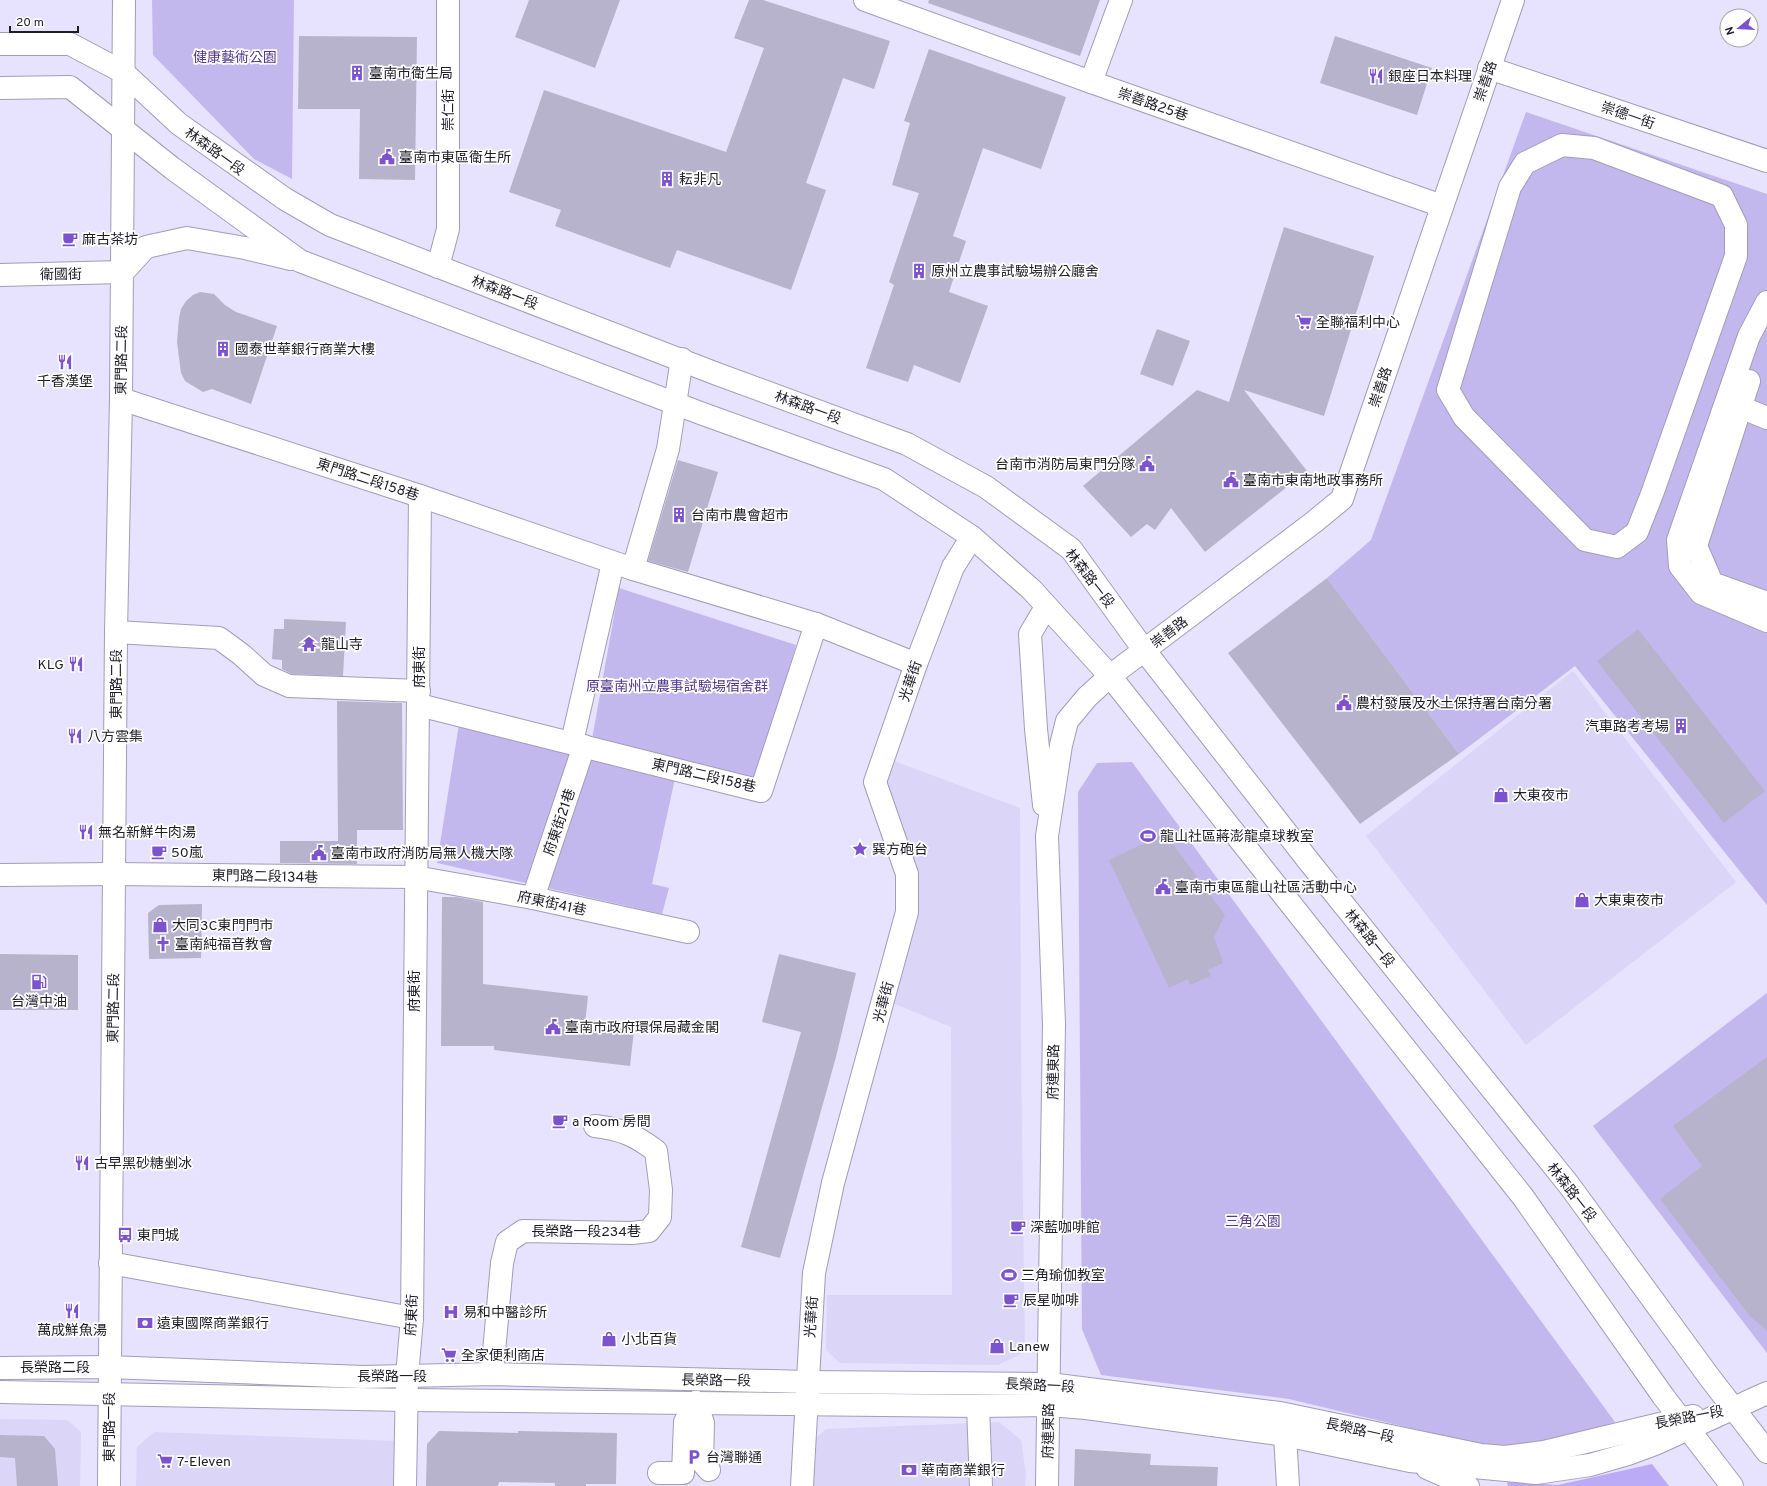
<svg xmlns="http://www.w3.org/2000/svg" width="1767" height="1486" font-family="Overpass,'Noto Sans TC',sans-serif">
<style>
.built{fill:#dbd5f7}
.green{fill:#c3b8ed}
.forest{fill:#bbaaf5}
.building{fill:#b8b3cd}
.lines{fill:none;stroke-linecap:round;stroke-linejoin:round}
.minor-casing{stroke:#a29db6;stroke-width:24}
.major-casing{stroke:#a29db6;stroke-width:24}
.minor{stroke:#fff;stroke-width:22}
.major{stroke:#fff;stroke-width:22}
.labels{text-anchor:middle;stroke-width:3.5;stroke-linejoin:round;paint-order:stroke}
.park-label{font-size:14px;fill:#53388f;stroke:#fff}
.poi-label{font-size:14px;fill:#1e1c26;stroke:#fff;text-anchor:start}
.street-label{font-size:14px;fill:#1e1c26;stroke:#fff}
</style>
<rect width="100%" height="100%" fill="#e7e2fd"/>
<!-- built -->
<g class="built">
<path d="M 1573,671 L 1736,882 L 1526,1045 L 1366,836 Z"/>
<path d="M 894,761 L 1020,808 L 1021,1057 L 1025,1352 L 998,1365 L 840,1363 L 826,1350 L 827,1295 L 952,1295 L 951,1027 L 890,1002 L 918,883 L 885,782 Z"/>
<path d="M 0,1419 L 67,1420 L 81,1432 L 80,1486 L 0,1486 Z"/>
<path d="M 999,1422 L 1021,1440 L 1026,1474 L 1025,1486 L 808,1486 L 809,1444 L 826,1429 Z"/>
<path d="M 154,1432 L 397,1441 L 396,1486 L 136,1486 L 137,1447 Z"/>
</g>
<!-- green -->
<g class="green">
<path d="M 152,0 L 294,0 L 292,179 L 254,159 L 153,55 Z"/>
<path d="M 1526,112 L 1767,194 L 1767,905 L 1575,666 L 1459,754 L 1327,578 L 1371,540 Z"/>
<path d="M 619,588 L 796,645 L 757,778 L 679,760 L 652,884 L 669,888 L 662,914 L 437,863 L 459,724 L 589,756 Z"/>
<path d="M 1132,762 L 1615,1422 L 1563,1441 L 1506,1451 L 1289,1399 L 1101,1375 L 1082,1329 L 1078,792 L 1097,763 Z"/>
<path d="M 1767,993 L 1767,1353 L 1593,1126 Z"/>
</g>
<!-- forest -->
<path class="forest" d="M 1652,1464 L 1669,1486 L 1508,1486 L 1507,1482 L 1558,1485 Z"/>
<!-- building -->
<g class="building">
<path d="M 529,0 L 620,0 L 595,68 L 515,37 Z"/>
<path d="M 749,0 L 763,0 L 890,41 L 874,89 L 843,78 L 806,183 L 826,190 L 791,290 L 677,250 L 670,268 L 555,226 L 561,210 L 509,192 L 544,90 L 726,152 L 764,48 L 734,38 Z"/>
<path d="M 929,0 L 1100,0 L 1080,56 L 928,3 Z"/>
<path d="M 299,36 L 417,37 L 415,180 L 359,179 L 360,109 L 298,109 Z"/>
<path d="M 1335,36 L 1432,68 L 1417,115 L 1320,83 Z"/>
<path d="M 929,49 L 1066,97 L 1041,169 L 983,148 L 953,236 L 966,241 L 949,292 L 988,306 L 960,383 L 914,365 L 908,382 L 866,368 L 894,285 L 889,282 L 919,193 L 892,185 L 910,123 L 904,121 Z"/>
<path d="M 1284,227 L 1374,256 L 1324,416 L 1244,390 L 1307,471 L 1205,552 L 1171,508 L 1155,530 L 1147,524 L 1131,537 L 1083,486 L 1197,390 L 1229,402 Z"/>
<path d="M 200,292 L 214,294 L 225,305 L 236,312 L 277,326 L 251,404 L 212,389 L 203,392 L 185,381 L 181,373 L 177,342 L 179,318 L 181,309 L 186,301 L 193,295 Z"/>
<path d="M 1157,329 L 1190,341 L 1173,386 L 1140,374 Z"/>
<path d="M 678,460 L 718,472 L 688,572 L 648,561 Z"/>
<path d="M 1327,578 L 1459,754 L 1360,824 L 1228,653 Z"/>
<path d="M 284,619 L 346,622 L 343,676 L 292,674 L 282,669 L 282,660 L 272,659 L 274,629 L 284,629 Z"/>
<path d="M 1638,629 L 1765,791 L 1724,823 L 1597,661 Z"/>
<path d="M 337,701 L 402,703 L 403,830 L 357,830 L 357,864 L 280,863 L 280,841 L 338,841 Z"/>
<path d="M 1165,833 L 1225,915 L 1214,937 L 1223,963 L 1208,970 L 1211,976 L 1190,985 L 1188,979 L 1169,988 L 1109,860 Z"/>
<path d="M 442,897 L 457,897 L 483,902 L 483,984 L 588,996 L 585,1024 L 634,1030 L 630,1066 L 494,1050 L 494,1046 L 441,1046 Z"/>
<path d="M 202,904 L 201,958 L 149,959 L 148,913 L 159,905 Z"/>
<path d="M 0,954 L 78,955 L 78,1010 L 0,1010 Z"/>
<path d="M 779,954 L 856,973 L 836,1057 L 780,1258 L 741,1247 L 801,1032 L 762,1022 Z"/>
<path d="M 1767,1057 L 1767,1331 L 1749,1315 L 1660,1199 L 1702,1166 L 1673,1126 Z"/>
<path d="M 439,1431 L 518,1433 L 518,1431 L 617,1433 L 616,1484 L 586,1484 L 586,1486 L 555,1486 L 555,1483 L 499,1482 L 498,1486 L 426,1486 L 427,1444 Z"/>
<path d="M 0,1435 L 44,1436 L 55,1449 L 58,1486 L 17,1486 L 15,1458 L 0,1457 Z"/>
<path d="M 1075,1449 L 1151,1454 L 1150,1465 L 1218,1467 L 1217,1486 L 1074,1486 Z"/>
</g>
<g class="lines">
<defs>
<g id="minor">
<path d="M 865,0 L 1091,82 L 1442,206"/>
<path d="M 0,44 L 70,44 L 123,72 L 179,124 L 285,199 L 330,225 L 717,374 L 907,444 L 986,487 L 1071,549 L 1144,650 L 1307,859 L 1569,1185 L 1710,1378 L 1767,1452"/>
<path d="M 1489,68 L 1767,161"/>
<path d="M 1091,82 L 1121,0"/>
<path d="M 0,88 L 70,87 L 172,168 L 300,261 L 703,414 L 884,479 L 972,537 L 1032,590 L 1110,676 L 1523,1197 L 1663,1396 L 1732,1486"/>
<path d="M 1562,145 L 1594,148 L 1722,196 L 1736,225 L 1736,256 L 1652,494 L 1637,532 L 1617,547 L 1585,540 L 1464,417 L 1448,390 L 1510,187 L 1525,163 Z"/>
<path d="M 438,267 L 448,229 L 448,0"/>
<path d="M 0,275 L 123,272 L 146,247 L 187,238 L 245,248 L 291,259"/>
<path d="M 1767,302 L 1749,336 L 1678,540 L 1680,566 L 1701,593 L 1767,621"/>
<path d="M 1749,381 L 1696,546 L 1712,583 L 1767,603"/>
<path d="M 121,399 L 420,496 L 633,569 L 816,624 L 916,664"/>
<path d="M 1740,407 L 1767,418"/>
<path d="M 633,569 L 668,449 L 682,359"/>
<path d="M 116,632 L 219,638 L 242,655 L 264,675 L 289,686 L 419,691"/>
<path d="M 419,705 L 761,791 L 816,624"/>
<path d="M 572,742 L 613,563"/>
<path d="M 1044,805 L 1036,729 L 1030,634 L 1046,607"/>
<path d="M 0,875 L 114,874 L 415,877 L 533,898 L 688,932"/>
<path d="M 533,898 L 584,746"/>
<path d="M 110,1263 L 412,1318"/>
<path d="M 0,1368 L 109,1367 L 363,1377 L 492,1374 L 807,1382 L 1049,1384 L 1280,1413 L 1481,1455 L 1505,1457 L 1544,1452 L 1693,1416"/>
<path d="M 492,1374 L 502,1263 L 507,1242 L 523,1231 L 632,1233 L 649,1231 L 660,1217 L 661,1190 L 656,1151 C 635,1135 621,1129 595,1126"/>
<path d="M 0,1392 L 407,1400 L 978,1406 L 1049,1405 L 1086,1408 L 1285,1435 L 1410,1461 L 1536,1473 L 1590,1465 L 1628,1454 L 1655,1444 L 1767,1393"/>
<path d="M 696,1402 L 703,1423 L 702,1462 L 709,1470"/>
<path d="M 978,1406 L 981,1486"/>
<path d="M 1285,1435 L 1288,1486"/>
<path d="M 1427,1468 L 1468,1486"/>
<path d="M 659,1473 L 683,1473 L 685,1422 L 696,1402"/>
<path d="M 405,1486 L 407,1376 L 412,1318 L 420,496"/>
<path d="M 802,1486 L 814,1273 L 833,1183 L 907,912 L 907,874 L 875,782 L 916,664 L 953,567 L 972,537"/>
<path d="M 1047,1486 L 1054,1024 L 1047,836 L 1061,745 L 1067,721 L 1087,697 L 1110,676 L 1314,522 L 1342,499 L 1513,0"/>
</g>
<path id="major" d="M 109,1486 L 116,632 L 121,399 L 124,0"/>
</defs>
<!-- minor casing -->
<use href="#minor" class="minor-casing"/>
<!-- major casing -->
<use href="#major" class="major-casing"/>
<!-- minor -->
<use href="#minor" class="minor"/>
<!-- major -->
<use href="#major" class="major"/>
</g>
<!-- icons -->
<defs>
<symbol id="building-bare" viewBox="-9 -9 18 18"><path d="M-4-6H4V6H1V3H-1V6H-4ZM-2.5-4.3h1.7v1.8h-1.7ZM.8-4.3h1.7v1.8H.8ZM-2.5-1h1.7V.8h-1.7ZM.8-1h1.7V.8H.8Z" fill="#7a53cd" stroke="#fff" stroke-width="2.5" paint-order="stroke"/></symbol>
<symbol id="restaurant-bare" viewBox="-9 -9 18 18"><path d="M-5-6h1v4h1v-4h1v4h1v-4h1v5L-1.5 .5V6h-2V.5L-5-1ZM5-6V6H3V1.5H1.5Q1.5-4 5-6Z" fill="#7a53cd" stroke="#fff" stroke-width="2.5" paint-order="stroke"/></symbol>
<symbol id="civic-bare" viewBox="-9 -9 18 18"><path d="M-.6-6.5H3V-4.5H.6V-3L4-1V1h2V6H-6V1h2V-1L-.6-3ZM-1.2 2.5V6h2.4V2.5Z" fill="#7a53cd" stroke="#fff" stroke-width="2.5" paint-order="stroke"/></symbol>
<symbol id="cafe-bare" viewBox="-9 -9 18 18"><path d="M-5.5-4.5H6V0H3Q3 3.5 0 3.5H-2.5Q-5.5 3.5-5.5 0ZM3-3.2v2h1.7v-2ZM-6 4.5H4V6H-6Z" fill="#7a53cd" stroke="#fff" stroke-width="2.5" paint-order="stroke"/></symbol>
<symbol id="supermarket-bare" viewBox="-9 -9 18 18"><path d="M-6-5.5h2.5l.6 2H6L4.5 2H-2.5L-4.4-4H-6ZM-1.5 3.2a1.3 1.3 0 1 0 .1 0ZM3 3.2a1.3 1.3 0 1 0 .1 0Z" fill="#7a53cd" stroke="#fff" stroke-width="2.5" paint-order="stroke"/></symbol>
<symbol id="temple-bare" viewBox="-9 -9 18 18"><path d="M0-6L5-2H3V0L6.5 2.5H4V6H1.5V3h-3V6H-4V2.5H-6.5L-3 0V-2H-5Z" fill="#7a53cd" stroke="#fff" stroke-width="2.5" paint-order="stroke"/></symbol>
<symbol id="shop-bare" viewBox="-9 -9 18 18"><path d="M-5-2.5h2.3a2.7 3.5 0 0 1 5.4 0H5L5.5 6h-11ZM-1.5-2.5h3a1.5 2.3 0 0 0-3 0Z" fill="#7a53cd" stroke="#fff" stroke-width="2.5" paint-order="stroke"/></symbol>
<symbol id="stadium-bare" viewBox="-9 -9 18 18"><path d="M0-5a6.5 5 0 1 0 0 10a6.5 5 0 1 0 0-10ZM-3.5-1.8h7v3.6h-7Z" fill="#7a53cd" stroke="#fff" stroke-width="2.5" paint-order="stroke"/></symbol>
<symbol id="sight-bare" viewBox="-9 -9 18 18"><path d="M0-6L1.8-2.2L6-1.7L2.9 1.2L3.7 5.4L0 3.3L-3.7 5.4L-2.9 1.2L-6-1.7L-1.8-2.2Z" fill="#7a53cd" stroke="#fff" stroke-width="2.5" paint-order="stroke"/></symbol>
<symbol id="church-bare" viewBox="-9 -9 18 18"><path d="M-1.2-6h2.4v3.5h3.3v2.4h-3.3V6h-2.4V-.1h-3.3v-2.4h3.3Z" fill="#7a53cd" stroke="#fff" stroke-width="2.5" paint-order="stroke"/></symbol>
<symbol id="fuel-bare" viewBox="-9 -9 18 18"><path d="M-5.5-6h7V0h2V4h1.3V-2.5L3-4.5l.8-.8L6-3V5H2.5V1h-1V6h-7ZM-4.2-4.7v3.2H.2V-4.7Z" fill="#7a53cd" stroke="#fff" stroke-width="2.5" paint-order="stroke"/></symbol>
<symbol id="bus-bare" viewBox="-9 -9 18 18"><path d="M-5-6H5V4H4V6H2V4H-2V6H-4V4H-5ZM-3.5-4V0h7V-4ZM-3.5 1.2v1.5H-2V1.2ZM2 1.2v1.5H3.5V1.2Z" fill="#7a53cd" stroke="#fff" stroke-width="2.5" paint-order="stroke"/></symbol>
<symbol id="hospital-bare" viewBox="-9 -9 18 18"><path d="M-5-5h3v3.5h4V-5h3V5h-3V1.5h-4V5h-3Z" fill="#7a53cd" stroke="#fff" stroke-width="2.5" paint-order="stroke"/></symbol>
<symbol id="bank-bare" viewBox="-9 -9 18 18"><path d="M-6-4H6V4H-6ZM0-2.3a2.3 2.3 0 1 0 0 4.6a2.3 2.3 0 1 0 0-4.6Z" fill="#7a53cd" stroke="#fff" stroke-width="2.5" paint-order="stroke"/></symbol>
<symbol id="parking-bare" viewBox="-9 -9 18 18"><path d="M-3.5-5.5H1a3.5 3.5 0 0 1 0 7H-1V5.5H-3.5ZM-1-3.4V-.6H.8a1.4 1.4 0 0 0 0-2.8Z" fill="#7a53cd" stroke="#fff" stroke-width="2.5" paint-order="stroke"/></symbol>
</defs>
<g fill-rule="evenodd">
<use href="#building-bare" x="346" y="62" width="22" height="22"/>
<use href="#restaurant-bare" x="1365" y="65" width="22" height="22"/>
<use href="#civic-bare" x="376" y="146" width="22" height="22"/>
<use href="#building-bare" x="656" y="168" width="22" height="22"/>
<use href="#cafe-bare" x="59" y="228" width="22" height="22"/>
<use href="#building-bare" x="908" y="260" width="22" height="22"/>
<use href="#supermarket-bare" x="1293" y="311" width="22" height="22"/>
<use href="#building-bare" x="212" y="338" width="22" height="22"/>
<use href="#restaurant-bare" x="54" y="351" width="22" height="22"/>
<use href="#civic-bare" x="1136" y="453" width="22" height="22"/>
<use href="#civic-bare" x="1220" y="469" width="22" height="22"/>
<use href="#building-bare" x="668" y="504" width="22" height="22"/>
<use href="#temple-bare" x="298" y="633" width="22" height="22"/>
<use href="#restaurant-bare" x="65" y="653" width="22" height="22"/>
<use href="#civic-bare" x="1333" y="692" width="22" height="22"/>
<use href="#building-bare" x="1670" y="715" width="22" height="22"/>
<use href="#restaurant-bare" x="64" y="725" width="22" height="22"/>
<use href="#shop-bare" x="1490" y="784" width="22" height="22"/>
<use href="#restaurant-bare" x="75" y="821" width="22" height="22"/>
<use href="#stadium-bare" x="1137" y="825" width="22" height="22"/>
<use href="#sight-bare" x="849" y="838" width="22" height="22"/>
<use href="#cafe-bare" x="148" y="841" width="22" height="22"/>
<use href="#civic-bare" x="308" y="842" width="22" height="22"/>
<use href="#civic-bare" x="1152" y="876" width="22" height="22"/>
<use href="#shop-bare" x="1571" y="889" width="22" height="22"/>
<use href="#shop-bare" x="149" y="914" width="22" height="22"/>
<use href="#church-bare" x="152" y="933" width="22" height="22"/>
<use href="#fuel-bare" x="28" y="971" width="22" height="22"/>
<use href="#civic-bare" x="542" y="1016" width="22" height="22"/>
<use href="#cafe-bare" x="549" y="1110" width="22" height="22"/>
<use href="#restaurant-bare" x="71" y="1152" width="22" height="22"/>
<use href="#cafe-bare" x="1007" y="1216" width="22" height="22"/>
<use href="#bus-bare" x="114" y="1224" width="22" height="22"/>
<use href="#stadium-bare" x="998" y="1264" width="22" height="22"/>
<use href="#cafe-bare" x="1000" y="1289" width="22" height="22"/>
<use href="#restaurant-bare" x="61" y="1300" width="22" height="22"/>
<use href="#hospital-bare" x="440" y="1301" width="22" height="22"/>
<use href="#bank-bare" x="134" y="1312" width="22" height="22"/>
<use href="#shop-bare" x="598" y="1328" width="22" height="22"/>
<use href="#shop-bare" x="986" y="1335" width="22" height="22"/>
<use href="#supermarket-bare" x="438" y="1344" width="22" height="22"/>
<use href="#parking-bare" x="683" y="1446" width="22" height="22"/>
<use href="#supermarket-bare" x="154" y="1450" width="22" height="22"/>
<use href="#bank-bare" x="898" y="1459" width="22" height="22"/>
</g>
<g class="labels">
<!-- park labels -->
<g class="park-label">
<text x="235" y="62">健康藝術公園</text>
<text x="677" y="691">原臺南州立農事試驗場宿舍群</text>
<text x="1253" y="1226">三角公園</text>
</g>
<!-- poi labels -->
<g class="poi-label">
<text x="369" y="78">臺南市衛生局</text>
<text x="1388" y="81">銀座日本料理</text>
<text x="399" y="162">臺南市東區衛生所</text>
<text x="679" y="184">耘非凡</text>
<text x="82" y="244">麻古茶坊</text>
<text x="931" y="276">原州立農事試驗場辦公廳舍</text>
<text x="1316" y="327">全聯福利中心</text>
<text x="235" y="354">國泰世華銀行商業大樓</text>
<text x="65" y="386" text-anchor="middle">千香漢堡</text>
<text x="1135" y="469" text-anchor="end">台南市消防局東門分隊</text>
<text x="1243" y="485">臺南市東南地政事務所</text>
<text x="691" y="520">台南市農會超市</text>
<text x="321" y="649">龍山寺</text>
<text x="64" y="669" text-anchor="end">KLG</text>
<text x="1356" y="708">農村發展及水土保持署台南分署</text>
<text x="1669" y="731" text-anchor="end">汽車路考考場</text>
<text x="87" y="741">八方雲集</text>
<text x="1513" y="800">大東夜市</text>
<text x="98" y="837">無名新鮮牛肉湯</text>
<text x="1160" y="841">龍山社區蔣澎龍桌球教室</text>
<text x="872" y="854">巽方砲台</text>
<text x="171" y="857">50嵐</text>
<text x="331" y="858">臺南市政府消防局無人機大隊</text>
<text x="1175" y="892">臺南市東區龍山社區活動中心</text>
<text x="1594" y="905">大東東夜市</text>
<text x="172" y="930">大同3C東門門市</text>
<text x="175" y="949">臺南純福音教會</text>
<text x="39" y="1006" text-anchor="middle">台灣中油</text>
<text x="565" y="1032">臺南市政府環保局藏金閣</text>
<text x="572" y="1126">a Room 房間</text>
<text x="94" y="1168">古早黑砂糖剉冰</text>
<text x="1030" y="1232">深藍咖啡館</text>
<text x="137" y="1240">東門城</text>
<text x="1021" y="1280">三角瑜伽教室</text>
<text x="1023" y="1305">辰星咖啡</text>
<text x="463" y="1317">易和中醫診所</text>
<text x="157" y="1328">遠東國際商業銀行</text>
<text x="72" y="1335" text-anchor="middle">萬成鮮魚湯</text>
<text x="621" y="1344">小北百貨</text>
<text x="1009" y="1351">Lanew</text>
<text x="461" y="1360">全家便利商店</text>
<text x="706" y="1462">台灣聯通</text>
<text x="177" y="1466">7-Eleven</text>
<text x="921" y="1475">華南商業銀行</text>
</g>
<!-- street labels -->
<g class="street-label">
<text transform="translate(1485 81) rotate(-71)" y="5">崇善路</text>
<text transform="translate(1153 104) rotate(19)" y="5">崇善路25巷</text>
<text transform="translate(448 110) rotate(-90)" y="5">崇仁街</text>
<text transform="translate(1628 115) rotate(19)" y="5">崇德一街</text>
<text transform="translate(215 151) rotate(36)" y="5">林森路一段</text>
<text transform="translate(61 274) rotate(-1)" y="5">衛國街</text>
<text transform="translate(505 292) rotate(21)" y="5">林森路一段</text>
<text transform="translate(121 360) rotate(-89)" y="5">東門路二段</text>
<text transform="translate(1380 387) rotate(-71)" y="5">崇善路</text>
<text transform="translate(808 407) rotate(20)" y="5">林森路一段</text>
<text transform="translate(368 479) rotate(18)" y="5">東門路二段158巷</text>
<text transform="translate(1090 578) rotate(52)" y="5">林森路一段</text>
<text transform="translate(1169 632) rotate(-37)" y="5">崇善路</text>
<text transform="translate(419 667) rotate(-90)" y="5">府東街</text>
<text transform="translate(910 681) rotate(-71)" y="5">光華街</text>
<text transform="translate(116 684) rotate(-90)" y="5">東門路二段</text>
<text transform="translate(704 775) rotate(13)" y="5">東門路二段158巷</text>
<text transform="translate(559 822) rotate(-71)" y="5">府東街21巷</text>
<text transform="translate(265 876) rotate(1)" y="5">東門路二段134巷</text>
<text transform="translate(552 903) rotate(12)" y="5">府東街41巷</text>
<text transform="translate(1370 938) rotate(51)" y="5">林森路一段</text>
<text transform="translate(414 991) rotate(-90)" y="5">府東街</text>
<text transform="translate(883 1002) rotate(-75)" y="5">光華街</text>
<text transform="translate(113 1008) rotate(-89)" y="5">東門路二段</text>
<text transform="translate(1053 1072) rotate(-89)" y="5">府連東路</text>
<text transform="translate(1572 1192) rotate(52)" y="5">林森路一段</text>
<text x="586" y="1236">長榮路一段234巷</text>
<text transform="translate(411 1315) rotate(-87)" y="5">府東街</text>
<text transform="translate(811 1317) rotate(-86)" y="5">光華街</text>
<text x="55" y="1372">長榮路二段</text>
<text x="392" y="1381">長榮路一段</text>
<text transform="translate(716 1380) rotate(1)" y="5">長榮路一段</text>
<text transform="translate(1040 1385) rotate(3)" y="5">長榮路一段</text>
<text transform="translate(1689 1417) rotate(-11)" y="5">長榮路一段</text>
<text transform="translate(109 1427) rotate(-90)" y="5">東門路一段</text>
<text transform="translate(1360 1430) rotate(12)" y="5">長榮路一段</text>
<text transform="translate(1048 1431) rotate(-89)" y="5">府連東路</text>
</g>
</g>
<!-- north arrow -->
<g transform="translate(1739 28) rotate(252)"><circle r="19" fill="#ffffff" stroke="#a5a4a8"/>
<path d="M0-3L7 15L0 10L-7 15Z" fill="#7a53cd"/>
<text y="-6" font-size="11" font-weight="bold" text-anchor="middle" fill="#1e1c26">N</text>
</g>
<!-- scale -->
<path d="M10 26v6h68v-6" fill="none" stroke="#1e1c26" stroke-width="2"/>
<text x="16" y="26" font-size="12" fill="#1e1c26" stroke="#ffffff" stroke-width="3" paint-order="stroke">20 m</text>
</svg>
